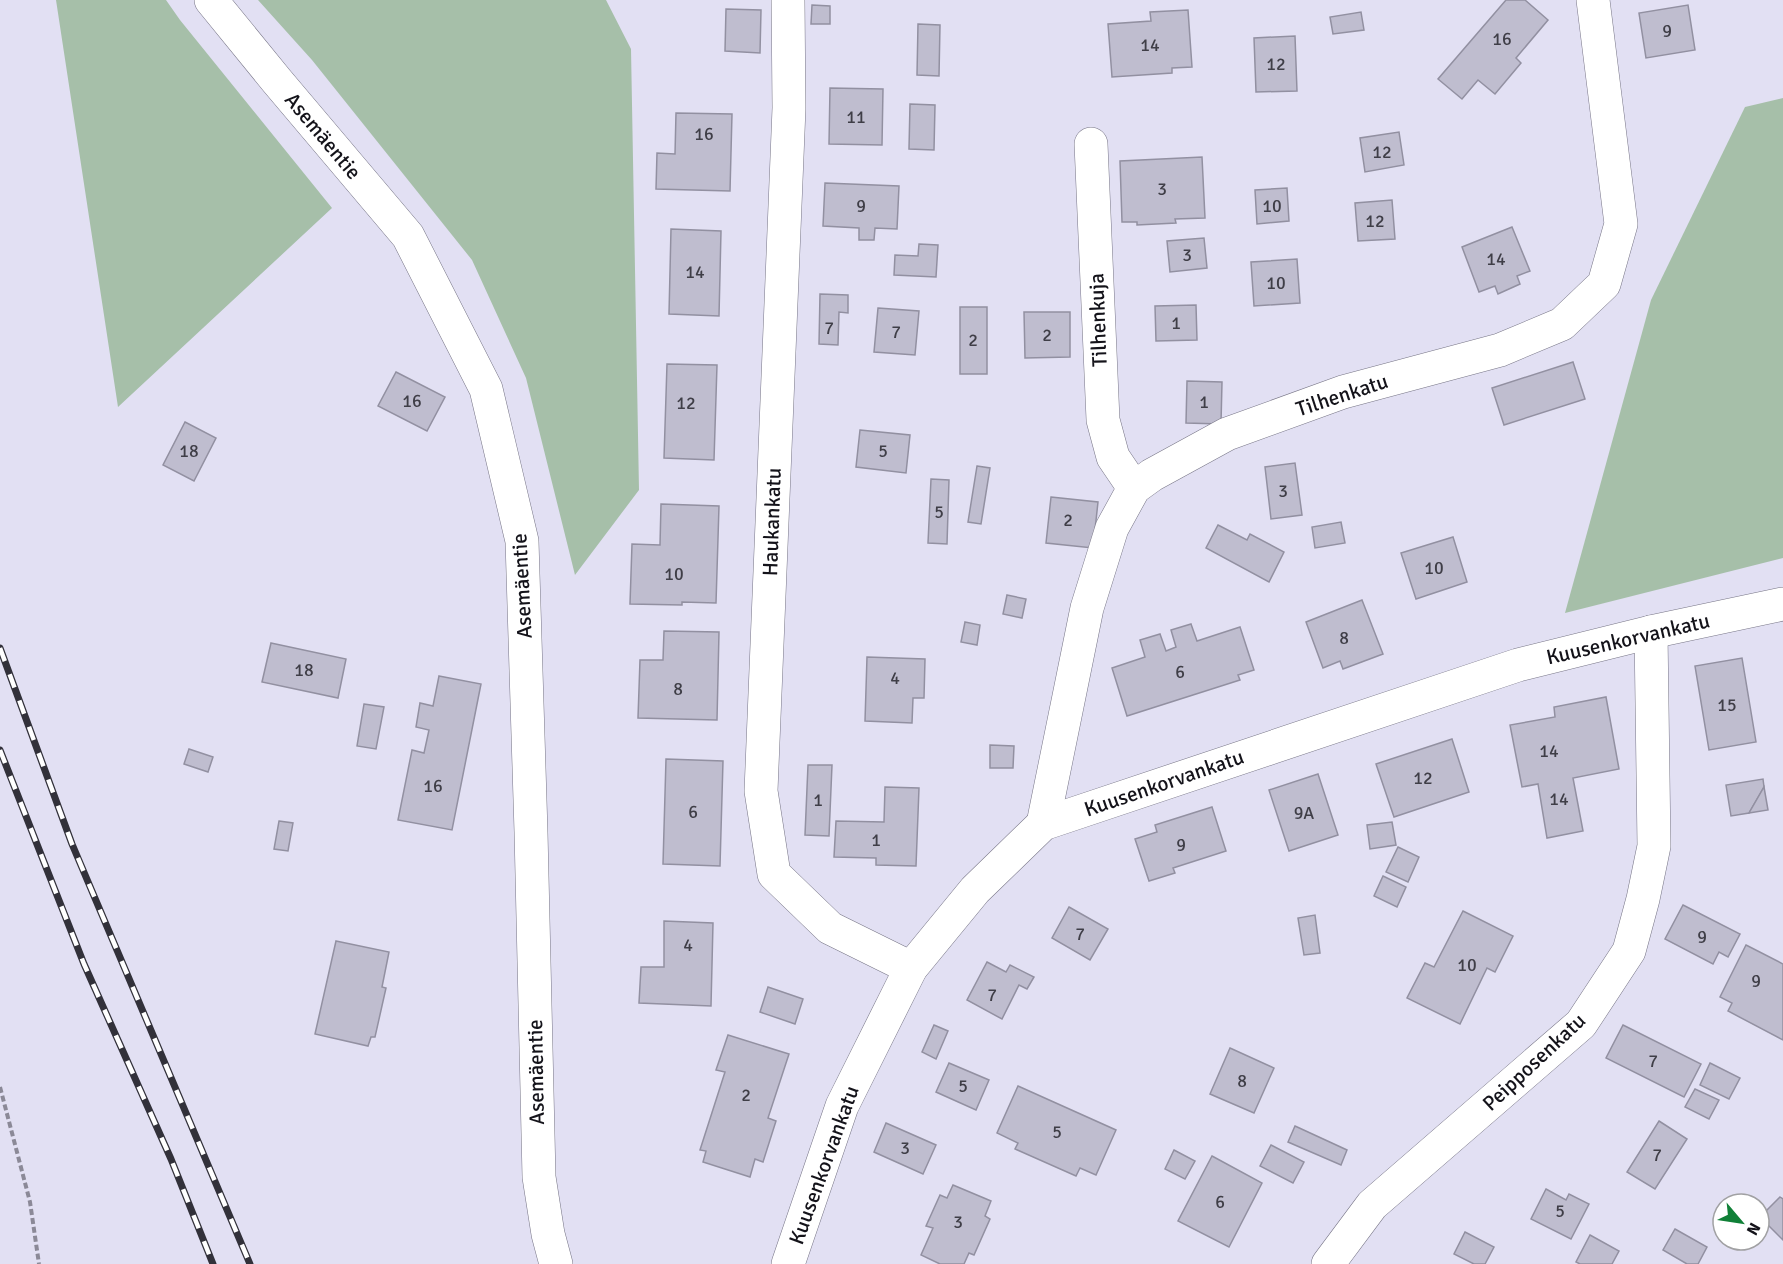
<svg xmlns="http://www.w3.org/2000/svg" width="1783" height="1264" font-family="Signika,sans-serif">
<style>
.green{fill:#a6bfa9}
.building{fill:#bfbdcf;stroke:#9290a1;stroke-width:1.5}
.lines{fill:none;stroke-linecap:round;stroke-linejoin:round}
.minor-casing{stroke:#777586;stroke-width:34}
.path{stroke:#8b8997;stroke-width:4;stroke-dasharray:6 3;stroke-linecap:butt}
.minor{stroke:#fff;stroke-width:33}
.rail-casing{stroke:#32313a;stroke-width:7}
.rail{stroke:#fff;stroke-width:4.5;stroke-dasharray:14;stroke-linecap:butt}
.labels{text-anchor:middle;stroke-width:6;stroke-linejoin:round;paint-order:stroke}
.number-label{font-size:18px;fill:#3f3e47}
.street-label{font-size:21px;fill:#14131a;stroke:#fff}
</style>
<rect width="100%" height="100%" fill="#e2e0f3"/>
<!-- green -->
<g class="green">
<path d="M 56,0 L 166,0 L 180,20 L 332,208 L 118,407 Z"/>
<path d="M 258,0 L 606,0 L 631,49 L 639,490 L 575,575 L 526,378 L 472,260 L 312,60 Z"/>
<path d="M 1783,98 L 1783,558 L 1565,613 L 1651,300 L 1745,107 Z"/>
</g>
<!-- building -->
<g class="building">
<path d="M 1506,0 L 1525,0 L 1548,20 L 1516,58 L 1521,63 L 1495,94 L 1478,80 L 1462,99 L 1438,79 Z"/>
<path d="M 812,5 L 830,6 L 830,24 L 811,24 Z"/>
<path d="M 1688,5 L 1695,50 L 1646,58 L 1639,13 Z"/>
<path d="M 726,9 L 761,10 L 760,53 L 725,51 Z"/>
<path d="M 1188,10 L 1192,67 L 1172,68 L 1172,73 L 1112,77 L 1108,24 L 1151,21 L 1150,12 Z"/>
<path d="M 1361,12 L 1364,30 L 1333,34 L 1330,17 Z"/>
<path d="M 918,24 L 940,25 L 939,76 L 917,75 Z"/>
<path d="M 1295,36 L 1297,91 L 1256,92 L 1254,38 Z"/>
<path d="M 830,88 L 883,89 L 882,145 L 829,144 Z"/>
<path d="M 910,104 L 935,105 L 934,150 L 909,149 Z"/>
<path d="M 676,113 L 732,114 L 730,191 L 656,189 L 657,153 L 675,154 Z"/>
<path d="M 1399,132 L 1404,165 L 1365,172 L 1360,138 Z"/>
<path d="M 1202,157 L 1205,218 L 1175,219 L 1176,223 L 1137,225 L 1137,222 L 1122,222 L 1120,161 Z"/>
<path d="M 825,183 L 899,186 L 897,229 L 875,228 L 874,240 L 859,240 L 859,228 L 823,226 Z"/>
<path d="M 1287,188 L 1289,221 L 1257,224 L 1255,190 Z"/>
<path d="M 1392,200 L 1395,239 L 1358,241 L 1355,203 Z"/>
<path d="M 1512,227 L 1530,271 L 1517,276 L 1520,284 L 1498,294 L 1495,286 L 1479,292 L 1462,247 Z"/>
<path d="M 671,229 L 721,231 L 719,316 L 669,314 Z"/>
<path d="M 1204,238 L 1207,268 L 1170,272 L 1167,241 Z"/>
<path d="M 919,244 L 938,245 L 936,277 L 894,275 L 895,255 L 918,256 Z"/>
<path d="M 1297,259 L 1300,303 L 1254,306 L 1251,262 Z"/>
<path d="M 820,294 L 848,295 L 848,313 L 839,312 L 838,345 L 819,344 Z"/>
<path d="M 1196,305 L 1197,340 L 1156,341 L 1155,306 Z"/>
<rect x="960" y="307" width="27" height="67"/>
<path d="M 878,308 L 919,311 L 915,355 L 874,352 Z"/>
<path d="M 1024,312 L 1070,312 L 1070,357 L 1025,358 Z"/>
<path d="M 1573,362 L 1585,399 L 1504,425 L 1492,388 Z"/>
<path d="M 667,364 L 717,365 L 714,460 L 664,458 Z"/>
<path d="M 396,372 L 445,397 L 427,431 L 378,406 Z"/>
<path d="M 1187,381 L 1222,382 L 1221,424 L 1186,423 Z"/>
<path d="M 185,422 L 216,438 L 194,481 L 163,465 Z"/>
<path d="M 860,430 L 910,435 L 906,473 L 856,467 Z"/>
<path d="M 1295,463 L 1302,515 L 1271,519 L 1265,467 Z"/>
<path d="M 977,466 L 990,468 L 981,524 L 968,522 Z"/>
<path d="M 931,479 L 949,480 L 947,544 L 928,543 Z"/>
<path d="M 1051,497 L 1098,502 L 1093,548 L 1046,543 Z"/>
<path d="M 661,504 L 719,506 L 716,603 L 682,602 L 682,605 L 630,604 L 632,544 L 660,545 Z"/>
<path d="M 1341,522 L 1345,543 L 1315,548 L 1312,527 Z"/>
<path d="M 1218,525 L 1247,540 L 1250,534 L 1284,552 L 1269,582 L 1206,548 Z"/>
<path d="M 1453,537 L 1467,582 L 1416,599 L 1401,553 Z"/>
<path d="M 1007,595 L 1026,599 L 1022,618 L 1003,614 Z"/>
<path d="M 1362,600 L 1383,654 L 1343,669 L 1340,661 L 1323,668 L 1306,622 Z"/>
<path d="M 965,622 L 980,625 L 977,645 L 961,642 Z"/>
<path d="M 1191,624 L 1197,641 L 1240,627 L 1254,670 L 1238,675 L 1240,680 L 1127,716 L 1112,668 L 1145,657 L 1140,640 L 1160,634 L 1166,651 L 1176,647 L 1171,630 Z"/>
<path d="M 664,631 L 719,632 L 717,720 L 638,718 L 640,660 L 663,660 Z"/>
<path d="M 271,643 L 346,659 L 338,698 L 262,682 Z"/>
<path d="M 867,657 L 925,659 L 924,698 L 913,698 L 912,723 L 865,721 Z"/>
<path d="M 1742,658 L 1756,742 L 1709,750 L 1695,666 Z"/>
<path d="M 439,676 L 481,684 L 452,830 L 398,820 L 412,750 L 424,753 L 429,730 L 416,727 L 420,703 L 433,706 Z"/>
<path d="M 1606,697 L 1619,769 L 1573,778 L 1583,831 L 1547,838 L 1538,784 L 1522,787 L 1510,725 L 1555,717 L 1554,707 Z"/>
<path d="M 364,704 L 384,707 L 376,749 L 357,746 Z"/>
<path d="M 1452,739 L 1469,792 L 1394,817 L 1376,764 Z"/>
<path d="M 990,745 L 1014,746 L 1013,768 L 990,768 Z"/>
<path d="M 189,749 L 213,757 L 208,772 L 184,764 Z"/>
<path d="M 666,759 L 723,761 L 720,866 L 663,864 Z"/>
<path d="M 808,765 L 832,765 L 829,836 L 805,835 Z"/>
<path d="M 1318,774 L 1338,835 L 1289,851 L 1269,790 Z"/>
<path d="M 1763,779 L 1764,787 L 1749,813 L 1731,816 L 1726,785 Z"/>
<path d="M 885,787 L 919,788 L 916,866 L 876,865 L 876,858 L 834,857 L 836,821 L 884,822 Z"/>
<path d="M 1764,787 L 1768,810 L 1749,813 Z"/>
<path d="M 1212,807 L 1226,851 L 1173,868 L 1175,873 L 1149,881 L 1135,839 L 1157,832 L 1155,825 Z"/>
<path d="M 279,821 L 293,823 L 288,851 L 274,849 Z"/>
<path d="M 1392,822 L 1396,845 L 1370,849 L 1367,825 Z"/>
<path d="M 1398,847 L 1419,857 L 1408,882 L 1386,872 Z"/>
<path d="M 1383,876 L 1406,887 L 1397,907 L 1374,896 Z"/>
<path d="M 1683,905 L 1740,934 L 1728,957 L 1719,952 L 1713,964 L 1665,939 Z"/>
<path d="M 1069,907 L 1108,929 L 1090,960 L 1052,938 Z"/>
<path d="M 1463,911 L 1513,936 L 1495,972 L 1487,968 L 1460,1024 L 1407,998 L 1425,963 L 1434,967 Z"/>
<path d="M 1315,915 L 1320,953 L 1304,955 L 1298,918 Z"/>
<path d="M 664,921 L 713,923 L 711,1006 L 639,1003 L 641,967 L 664,967 Z"/>
<path d="M 336,941 L 389,952 L 382,987 L 386,988 L 375,1037 L 371,1037 L 368,1046 L 315,1034 Z"/>
<path d="M 1746,945 L 1783,964 L 1783,1040 L 1728,1011 L 1732,1003 L 1720,997 Z"/>
<path d="M 987,962 L 1006,972 L 1010,965 L 1034,977 L 1027,989 L 1019,985 L 1002,1019 L 967,1000 Z"/>
<path d="M 768,987 L 803,999 L 795,1024 L 760,1012 Z"/>
<path d="M 934,1025 L 948,1031 L 936,1059 L 922,1052 Z"/>
<path d="M 1623,1025 L 1701,1064 L 1684,1097 L 1606,1058 Z"/>
<path d="M 728,1035 L 789,1054 L 768,1118 L 776,1121 L 763,1162 L 755,1159 L 750,1177 L 703,1162 L 706,1151 L 700,1150 L 725,1072 L 716,1070 Z"/>
<path d="M 1230,1048 L 1274,1068 L 1254,1113 L 1210,1094 Z"/>
<path d="M 949,1063 L 989,1080 L 976,1110 L 936,1092 Z"/>
<path d="M 1710,1063 L 1740,1078 L 1729,1099 L 1700,1085 Z"/>
<path d="M 1018,1086 L 1116,1130 L 1096,1175 L 1080,1168 L 1076,1176 L 1015,1149 L 1018,1143 L 997,1133 Z"/>
<path d="M 1695,1089 L 1719,1100 L 1709,1119 L 1685,1107 Z"/>
<path d="M 1659,1121 L 1687,1139 L 1655,1189 L 1627,1172 Z"/>
<path d="M 886,1123 L 936,1145 L 923,1174 L 874,1152 Z"/>
<path d="M 1295,1126 L 1347,1150 L 1341,1165 L 1288,1142 Z"/>
<path d="M 1271,1145 L 1304,1162 L 1293,1183 L 1260,1166 Z"/>
<path d="M 1174,1150 L 1195,1161 L 1185,1179 L 1165,1169 Z"/>
<path d="M 1212,1156 L 1262,1183 L 1229,1247 L 1178,1221 Z"/>
<path d="M 953,1185 L 991,1201 L 985,1216 L 990,1219 L 974,1255 L 969,1253 L 964,1264 L 940,1264 L 921,1255 L 933,1228 L 926,1226 L 940,1195 L 947,1198 Z"/>
<path d="M 1546,1189 L 1566,1200 L 1569,1194 L 1589,1204 L 1571,1239 L 1531,1219 Z"/>
<path d="M 1780,1197 L 1783,1199 L 1783,1240 L 1760,1217 Z"/>
<path d="M 1675,1229 L 1707,1247 L 1698,1264 L 1687,1264 L 1663,1250 Z"/>
<path d="M 1465,1232 L 1494,1247 L 1485,1264 L 1474,1264 L 1454,1254 Z"/>
<path d="M 1590,1235 L 1619,1251 L 1612,1264 L 1580,1264 L 1576,1262 Z"/>
</g>
<g class="lines">
<defs>
<g id="minor">
<path d="M 211,0 L 277,81 L 408,236 L 486,389 L 522,541 L 531,832 L 539,1177 L 548,1234 L 556,1264"/>
<path d="M 788,0 L 789,108 L 761,791 L 774,874 L 830,928 L 911,968"/>
<path d="M 1091,144 L 1103,420 L 1113,457 L 1134,488"/>
<path d="M 1043,824 L 1087,608 L 1112,528 L 1134,488 L 1152,475 L 1227,434 L 1343,392 L 1500,350 L 1562,324 L 1604,284 L 1621,224 L 1593,0"/>
<path d="M 788,1264 L 842,1106 L 911,968 L 975,890 L 1043,824 L 1518,665 L 1651,632 L 1783,604"/>
<path d="M 1328,1264 L 1372,1205 L 1581,1024 L 1629,951 L 1643,899 L 1654,846 L 1651,632"/>
</g>
</defs>
<!-- minor casing -->
<use href="#minor" class="minor-casing"/>
<!-- path -->
<path class="path" d="M 0,1087 L 30,1202 L 39,1264"/>
<!-- minor -->
<use href="#minor" class="minor"/>
<defs>
<g id="rail">
<path d="M 0,648 L 72,844 L 250,1264"/>
<path d="M 0,750 L 84,964 L 171,1159 L 213,1264"/>
</g>
</defs>
<!-- rail casing -->
<use href="#rail" class="rail-casing"/>
<!-- rail -->
<use href="#rail" class="rail"/>
</g>
<g class="labels">
<!-- number labels -->
<g class="number-label">
<text x="1667" y="37">9</text>
<text x="1502" y="45">16</text>
<text x="1150" y="51">14</text>
<text x="1276" y="70">12</text>
<text x="856" y="123">11</text>
<text x="704" y="140">16</text>
<text x="1382" y="158">12</text>
<text x="1162" y="195">3</text>
<text x="861" y="212">9</text>
<text x="1272" y="212">10</text>
<text x="1375" y="227">12</text>
<text x="1187" y="261">3</text>
<text x="1496" y="265">14</text>
<text x="695" y="278">14</text>
<text x="1276" y="289">10</text>
<text x="1176" y="329">1</text>
<text x="829" y="334">7</text>
<text x="896" y="338">7</text>
<text x="1047" y="341">2</text>
<text x="973" y="346">2</text>
<text x="412" y="407">16</text>
<text x="1204" y="408">1</text>
<text x="686" y="409">12</text>
<text x="189" y="457">18</text>
<text x="883" y="457">5</text>
<text x="1283" y="497">3</text>
<text x="939" y="518">5</text>
<text x="1068" y="526">2</text>
<text x="1434" y="574">10</text>
<text x="674" y="580">10</text>
<text x="1344" y="644">8</text>
<text x="304" y="676">18</text>
<text x="1180" y="678">6</text>
<text x="895" y="684">4</text>
<text x="678" y="695">8</text>
<text x="1727" y="711">15</text>
<text x="1549" y="757">14</text>
<text x="1423" y="784">12</text>
<text x="433" y="792">16</text>
<text x="1559" y="805">14</text>
<text x="818" y="806">1</text>
<text x="693" y="818">6</text>
<text x="1304" y="819">9A</text>
<text x="876" y="846">1</text>
<text x="1181" y="851">9</text>
<text x="1080" y="940">7</text>
<text x="1702" y="943">9</text>
<text x="688" y="951">4</text>
<text x="1467" y="971">10</text>
<text x="1756" y="987">9</text>
<text x="992" y="1001">7</text>
<text x="1653" y="1067">7</text>
<text x="1242" y="1087">8</text>
<text x="963" y="1092">5</text>
<text x="746" y="1101">2</text>
<text x="1057" y="1138">5</text>
<text x="905" y="1154">3</text>
<text x="1657" y="1161">7</text>
<text x="1220" y="1208">6</text>
<text x="1560" y="1217">5</text>
<text x="958" y="1228">3</text>
</g>
<!-- street labels -->
<g class="street-label">
<text transform="translate(323 136) rotate(50)" y="7">Asemäentie</text>
<text transform="translate(1098 320) rotate(-92)" y="7">Tilhenkuja</text>
<text transform="translate(1342 395) rotate(-18)" y="7">Tilhenkatu</text>
<text transform="translate(772 522) rotate(-88)" y="7">Haukankatu</text>
<text transform="translate(522 586) rotate(-93)" y="7">Asemäentie</text>
<text transform="translate(1628 639) rotate(-13)" y="7">Kuusenkorvankatu</text>
<text transform="translate(1164 783) rotate(-19)" y="7">Kuusenkorvankatu</text>
<text transform="translate(1534 1062) rotate(-43)" y="7">Peipposenkatu</text>
<text transform="translate(536 1072) rotate(-91)" y="7">Asemäentie</text>
<text transform="translate(824 1165) rotate(-70)" y="7">Kuusenkorvankatu</text>
</g>
</g>
<!-- north arrow -->
<g transform="translate(1741 1222) rotate(119)"><circle r="28" fill="#ffffff" stroke="#a1a1a3" stroke-width="1.5"/>
<path d="M0-4.5L10 22L0 15L-10 22Z" fill="#108037"/>
<text y="-9" font-size="16" font-weight="bold" text-anchor="middle" fill="#14131a">N</text>
</g>
</svg>
